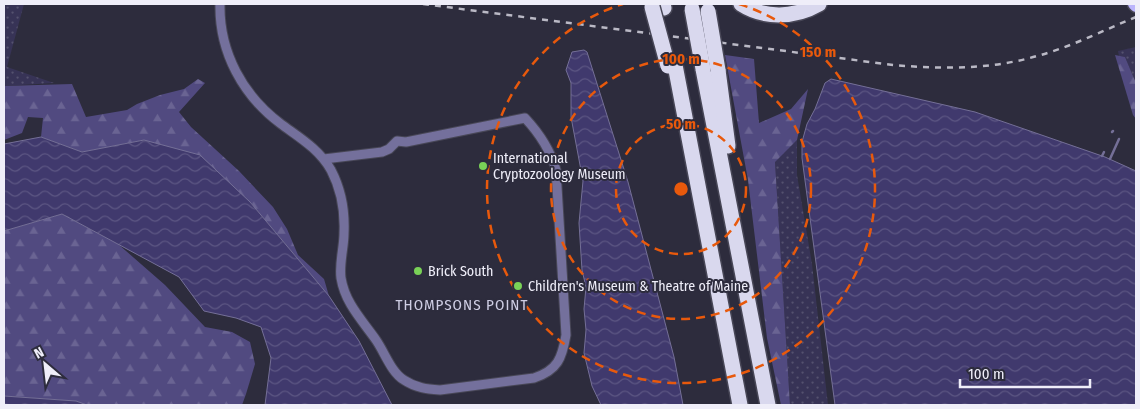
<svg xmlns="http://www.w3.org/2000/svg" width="1140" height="409" font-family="'Fira Sans Condensed',sans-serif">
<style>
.grass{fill:url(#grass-dots)}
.forest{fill:url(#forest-firs)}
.water{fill:url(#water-waves);stroke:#746f97}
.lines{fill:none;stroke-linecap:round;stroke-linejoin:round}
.stream{stroke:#746f97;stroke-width:2.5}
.street-casing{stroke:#484757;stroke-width:11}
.primary-casing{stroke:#484757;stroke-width:15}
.highway-casing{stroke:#484757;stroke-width:18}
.street{stroke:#74709c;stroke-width:9}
.primary{stroke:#bbb4fc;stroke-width:12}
.highway{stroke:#d9d8ee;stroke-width:15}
.rail{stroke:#bab9c5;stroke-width:2.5;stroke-dasharray:6 6;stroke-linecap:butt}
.highway-bridge-casing{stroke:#484757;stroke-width:18;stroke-linecap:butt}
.highway-bridge{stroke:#d9d8ee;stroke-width:15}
.ring{fill:none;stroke:#e8590c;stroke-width:2.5;stroke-dasharray:9 6}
.poi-dot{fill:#79d157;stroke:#2d2c3d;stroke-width:2}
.labels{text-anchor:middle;stroke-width:4;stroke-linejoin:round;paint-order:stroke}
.poi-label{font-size:14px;fill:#efeef9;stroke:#2d2c3d;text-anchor:start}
.neighbourhood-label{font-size:15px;letter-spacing:1px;fill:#cfcee4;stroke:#2d2c3d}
.centre{fill:#e8590c;stroke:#2d2c3d;stroke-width:2.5}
.ring-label{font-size:15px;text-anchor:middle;font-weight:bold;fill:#e8590c;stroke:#2d2c3d;stroke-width:4;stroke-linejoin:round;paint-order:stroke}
</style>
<defs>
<pattern id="grass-dots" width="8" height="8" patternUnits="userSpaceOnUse" patternTransform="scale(1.25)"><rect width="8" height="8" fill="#373356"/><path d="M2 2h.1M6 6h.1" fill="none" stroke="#54516f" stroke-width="1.8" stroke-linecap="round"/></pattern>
<pattern id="forest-firs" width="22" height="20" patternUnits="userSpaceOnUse" patternTransform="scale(1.25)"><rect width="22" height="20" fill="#514a80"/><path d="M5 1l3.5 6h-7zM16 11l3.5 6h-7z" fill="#6a6493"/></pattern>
<pattern id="water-waves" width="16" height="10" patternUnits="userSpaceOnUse" patternTransform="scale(1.25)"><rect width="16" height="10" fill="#40396d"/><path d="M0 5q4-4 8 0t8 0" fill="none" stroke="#5c5683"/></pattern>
</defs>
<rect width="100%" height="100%" fill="#2d2c3d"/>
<!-- grass -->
<g class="grass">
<path d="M 4,4 L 24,4 L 7,67 L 54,83 L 4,86 Z"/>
<path d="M 1136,47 L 1136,83 L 1125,57 L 1119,56 L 1118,51 Z"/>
<path d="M 797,140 L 797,175 L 812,264 L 828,405 L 790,405 L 775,161 Z"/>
</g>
<!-- forest -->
<g class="forest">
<path d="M 725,55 L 754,59 L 759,123 L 791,109 L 808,89 L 797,140 L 775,162 L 790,405 L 781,405 L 767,338 L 748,180 Z"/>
<path d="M 1115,55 L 1125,57 L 1136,83 L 1136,119 L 1133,115 Z"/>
<path d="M 198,79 L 205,83 L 179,112 L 191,127 L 239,171 L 273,207 L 287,229 L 298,255 L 324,279 L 329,296 L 250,202 L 144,140 L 82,152 L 41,137 L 43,118 L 28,117 L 22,133 L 4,140 L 4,86 L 72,84 L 86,117 L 127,110 L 137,104 L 160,95 L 184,89 Z"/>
<path d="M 62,214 L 118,244 L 165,285 L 205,327 L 232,332 L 250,342 L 255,364 L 246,394 L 242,405 L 87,405 L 76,401 L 4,396 L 4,231 Z"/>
</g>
<!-- water -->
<g class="water">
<path d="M 584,50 L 587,52 L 628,182 L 674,357 L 683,405 L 601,405 L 592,386 L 584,353 L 586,330 L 584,309 L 586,287 L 582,270 L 579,223 L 583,181 L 571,117 L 571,83 L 566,70 L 572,52 Z"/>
<path d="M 831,79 L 975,112 L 1105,157 L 1136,171 L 1136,405 L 835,405 L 802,158 L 802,142 L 807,124 L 815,109 L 825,83 Z"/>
<path d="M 41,137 L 82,152 L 144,140 L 200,155 L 250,202 L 329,296 L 359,341 L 392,405 L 265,405 L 271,358 L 261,327 L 236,318 L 204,311 L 179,277 L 62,214 L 4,231 L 4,144 Z"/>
<path d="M 4,396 L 76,401 L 87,405 L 4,405 Z"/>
</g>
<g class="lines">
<!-- stream -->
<g class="stream">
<path d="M 1112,132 L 1113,131"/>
<path d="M 1102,156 L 1104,152"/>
<path d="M 1110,159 L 1119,139"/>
</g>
<defs>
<path id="street" d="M 220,4 C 219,52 243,96 281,124 C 300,138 319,149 331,170 C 341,189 345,211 344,233 C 344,248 339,263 341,278 C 345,303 362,320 376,340 C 385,353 391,372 404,380 C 416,388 427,389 440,390 L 534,378 C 558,370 562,358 566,335 L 556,170 C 550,149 540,134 525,118 L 406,142 L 397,141 L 389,149 L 382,152 L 324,159"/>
<path id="primary" d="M 1134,4 L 1136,6"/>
<g id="highway">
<path d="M 663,4 L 664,8"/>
<path d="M 741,4 C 764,19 795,18 819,4"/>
<path d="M 675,65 L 740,405"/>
<path d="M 703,69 L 768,405"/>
<path d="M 718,70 L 728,146"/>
</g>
</defs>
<!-- street casing -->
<use href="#street" class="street-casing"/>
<!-- primary casing -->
<use href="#primary" class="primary-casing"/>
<!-- highway casing -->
<use href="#highway" class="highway-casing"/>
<!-- street -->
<use href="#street" class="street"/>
<!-- primary -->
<use href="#primary" class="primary"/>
<!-- highway -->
<use href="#highway" class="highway"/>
<!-- rail -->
<path class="rail" d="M 423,4 L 893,65 C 941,69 989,70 1037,56 C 1071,47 1104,30 1136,17"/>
<defs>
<g id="highway-bridge">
<path d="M 652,7 L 668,66"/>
<path d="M 692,9 L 703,69"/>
<path d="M 708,11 L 718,70"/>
</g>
</defs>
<!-- highway-bridge casing -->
<use href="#highway-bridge" class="highway-bridge-casing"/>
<!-- highway-bridge -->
<use href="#highway-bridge" class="highway-bridge"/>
</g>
<!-- distance rings -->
<g class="ring">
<circle cx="681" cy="189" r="65"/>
<circle cx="681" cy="189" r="130"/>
<path d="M739 4A194 194 0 1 1 623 4"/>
</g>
<!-- markers -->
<g class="poi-dot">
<circle cx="483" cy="166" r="5"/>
<circle cx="418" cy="271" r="5"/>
<circle cx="518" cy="286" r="5"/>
</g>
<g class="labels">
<!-- poi labels -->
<g class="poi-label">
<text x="493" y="163">International<tspan x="493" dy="16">Cryptozoology Museum</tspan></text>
<text x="428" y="276">Brick South</text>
<text x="528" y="291">Children's Museum &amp; Theatre of Maine</text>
</g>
<!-- neighbourhood labels -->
<g class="neighbourhood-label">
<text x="462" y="310">THOMPSONS POINT</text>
</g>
</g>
<circle cx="681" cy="189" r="8" class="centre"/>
<g class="ring-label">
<text x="818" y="57">150 m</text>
<text x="681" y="64">100 m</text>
<text x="681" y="129">50 m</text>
</g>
<!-- border -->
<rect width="1140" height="409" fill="none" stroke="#efeef9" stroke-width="10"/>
<!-- north arrow -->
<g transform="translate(45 364) rotate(332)" stroke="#2d2c3d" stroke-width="4" paint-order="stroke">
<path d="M0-4L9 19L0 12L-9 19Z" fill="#efeef9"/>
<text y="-8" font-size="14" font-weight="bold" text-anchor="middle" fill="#efeef9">N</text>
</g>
<!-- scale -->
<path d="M960 379v8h130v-8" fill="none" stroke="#efeef9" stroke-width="2.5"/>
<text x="968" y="379" font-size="15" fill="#efeef9" stroke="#2d2c3d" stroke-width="4" paint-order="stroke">100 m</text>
</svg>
